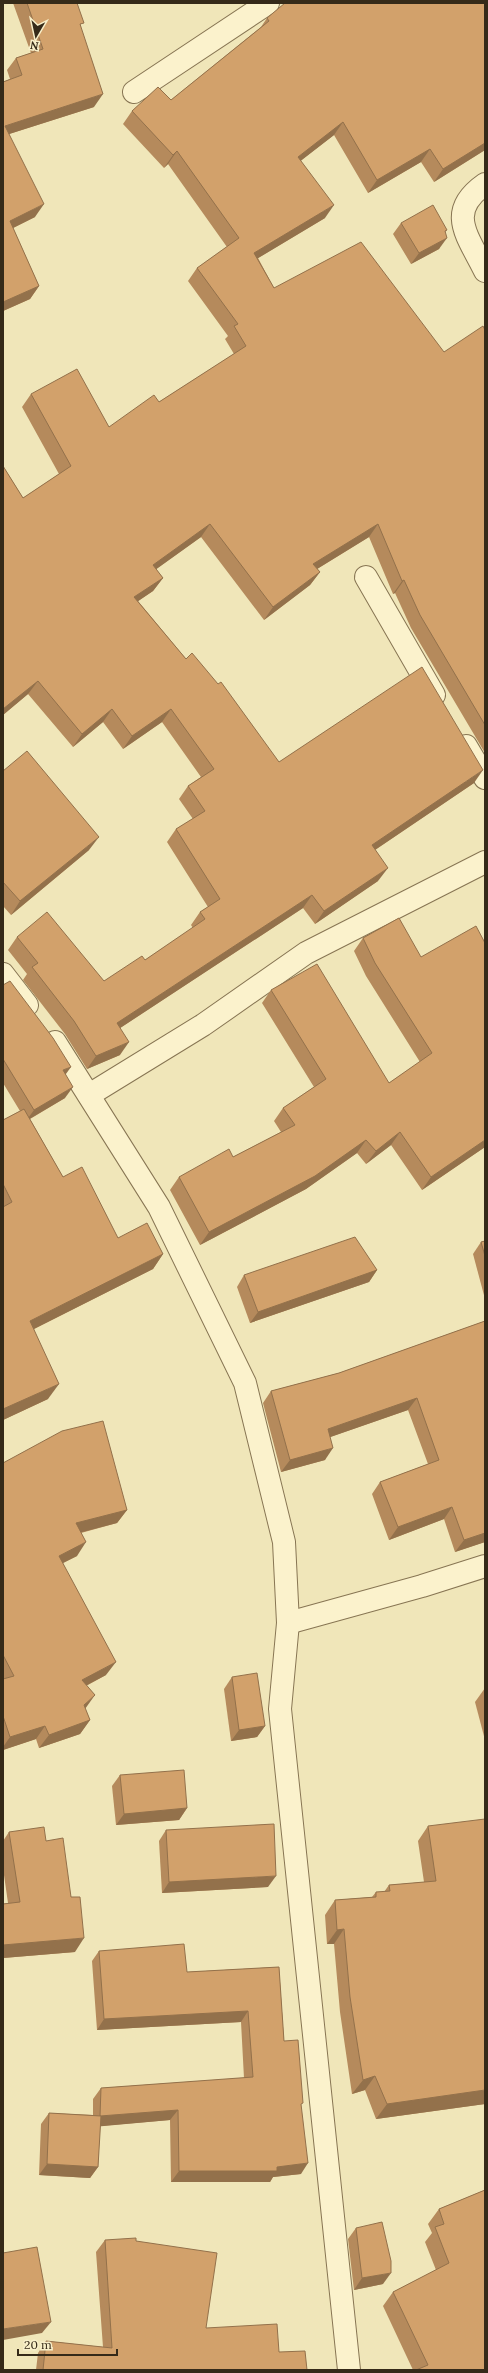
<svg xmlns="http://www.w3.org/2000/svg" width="488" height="2373" font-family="Lora,serif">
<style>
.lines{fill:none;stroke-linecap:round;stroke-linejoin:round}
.minor-casing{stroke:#877553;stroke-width:24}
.minor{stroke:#fbf2cc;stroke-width:22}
.wall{fill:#b58a5c}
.shaded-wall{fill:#93714b}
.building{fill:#d2a16b;stroke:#93714b}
</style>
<rect width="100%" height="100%" fill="#f0e6b9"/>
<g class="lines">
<defs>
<g id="minor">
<path d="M 134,92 L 268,3"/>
<path d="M 485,184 C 445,212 468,236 485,271"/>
<path d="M 366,577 L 434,695"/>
<path d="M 466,746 L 485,778"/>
<path d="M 3,974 L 27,1005"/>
<path d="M 55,1042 L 159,1207 L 245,1383 L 284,1542 L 288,1623 L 280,1709 L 349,2370"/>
<path d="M 89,1095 L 203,1025 L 306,953 L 485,862"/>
<path d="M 288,1623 L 422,1586 L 485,1566"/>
</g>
</defs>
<!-- minor casing -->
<use href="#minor" class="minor-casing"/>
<!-- minor -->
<use href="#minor" class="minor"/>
</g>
<!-- wall -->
<g class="wall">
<path d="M 13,3 L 77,3 L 94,107 L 9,134 L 35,217 L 13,228 L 39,286 L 30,299 L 3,311 L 3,82 L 10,79 L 7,70 L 16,58 L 31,53 Z"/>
<path d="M 485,3 L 485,150 L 434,182 L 421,162 L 368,193 L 334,135 L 300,161 L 325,218 L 258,258 L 274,288 L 444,352 L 485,330 L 485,753 L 411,628 L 395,593 L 393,594 L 369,537 L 317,569 L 320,572 L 310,585 L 264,620 L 201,537 L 156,569 L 163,578 L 153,591 L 138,601 L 186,659 L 279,762 L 474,783 L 375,850 L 378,881 L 315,924 L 303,908 L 120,1028 L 120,1055 L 87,1069 L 65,1034 L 23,980 L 27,974 L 8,950 L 17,937 L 104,981 L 145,960 L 193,928 L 191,925 L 200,912 L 208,907 L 167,842 L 176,829 L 193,819 L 179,799 L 188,786 L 201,777 L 162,722 L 123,749 L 103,722 L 73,747 L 28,694 L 3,715 L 3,466 L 23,498 L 59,474 L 22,407 L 31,394 L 109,427 L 159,402 L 234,354 L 225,339 L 228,336 L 188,281 L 197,268 L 227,247 L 168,164 L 164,168 L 123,124 L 132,111 L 171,100 L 261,27 L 267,18 Z"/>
<path d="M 401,223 L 447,230 L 445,232 L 439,249 L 411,264 L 393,234 Z"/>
<path d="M 3,771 L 89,850 L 11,915 L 3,906 Z"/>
<path d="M 399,918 L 485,1147 L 422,1190 L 391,1145 L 366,1164 L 357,1153 L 306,1189 L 200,1245 L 170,1190 L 179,1177 L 233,1157 L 281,1132 L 274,1121 L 283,1108 L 314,1087 L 262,1003 L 271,990 L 389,1083 L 420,1062 L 366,976 L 354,951 L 363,938 Z"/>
<path d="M 3,985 L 65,1075 L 65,1098 L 30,1119 L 63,1177 L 118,1238 L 163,1254 L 153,1269 L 34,1329 L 48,1399 L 3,1420 L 3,1120 L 20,1111 L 3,1083 Z"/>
<path d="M 485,1241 L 485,1299 L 473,1254 L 481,1242 Z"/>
<path d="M 377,1270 L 369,1282 L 250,1323 L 237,1287 L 244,1275 Z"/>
<path d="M 485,1321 L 485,1542 L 455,1552 L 444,1519 L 389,1540 L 372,1494 L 380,1482 L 428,1464 L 408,1410 L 330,1437 L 325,1460 L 281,1472 L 263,1403 L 271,1391 L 339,1373 Z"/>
<path d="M 3,1463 L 127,1510 L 117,1523 L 81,1533 L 77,1556 L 63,1563 L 106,1675 L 86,1686 L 85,1709 L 90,1720 L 80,1734 L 39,1748 L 36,1739 L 3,1750 Z"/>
<path d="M 232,1677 L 265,1726 L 257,1737 L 231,1741 L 224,1689 Z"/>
<path d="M 485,1688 L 485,1740 L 475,1702 Z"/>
<path d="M 120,1775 L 187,1808 L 179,1820 L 116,1825 L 112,1786 Z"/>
<path d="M 428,1826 L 485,2104 L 376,2119 L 365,2090 L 352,2094 L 340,2012 L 334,1944 L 327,1944 L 325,1915 L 335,1900 L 372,1897 L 376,1892 L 384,1892 L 389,1885 L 424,1882 L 418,1841 Z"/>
<path d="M 166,1830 L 268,1887 L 162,1893 L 159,1841 Z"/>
<path d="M 9,1832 L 46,1841 L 71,1897 L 75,1952 L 3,1958 L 3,1904 L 8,1903 L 3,1868 L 3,1841 Z"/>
<path d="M 99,1951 L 187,1972 L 279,1967 L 284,2041 L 301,2106 L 301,2174 L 273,2177 L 270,2182 L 171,2182 L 170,2120 L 100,2126 L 98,2167 L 90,2178 L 39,2175 L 41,2124 L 49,2113 L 93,2115 L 93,2099 L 101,2088 L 244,2078 L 241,2022 L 97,2030 L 92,1961 Z"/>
<path d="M 485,2190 L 485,2370 L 413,2370 L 383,2306 L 393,2292 L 436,2270 L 425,2242 L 432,2233 L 428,2224 L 439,2209 Z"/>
<path d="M 356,2228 L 383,2284 L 354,2290 L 348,2239 Z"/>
<path d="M 105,2240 L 136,2241 L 206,2328 L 279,2352 L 307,2370 L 36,2370 L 38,2353 L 46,2341 L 103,2347 L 96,2252 Z"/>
</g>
<!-- shaded-wall -->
<g class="shaded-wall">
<path d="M 103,94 L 94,107 L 3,136 L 5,126 Z"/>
<path d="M 343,122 L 334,135 L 289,170 L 298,157 Z"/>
<path d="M 485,143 L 485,150 L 434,182 L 443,169 Z"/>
<path d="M 430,149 L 421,162 L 368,193 L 377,180 Z"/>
<path d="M 177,151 L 168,164 L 164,168 L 173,155 Z"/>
<path d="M 44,204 L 35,217 L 3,233 L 10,221 Z"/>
<path d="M 334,205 L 325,218 L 245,266 L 254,253 Z"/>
<path d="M 447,238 L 439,249 L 411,264 L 419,253 Z"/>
<path d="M 39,286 L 30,299 L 3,311 L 3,302 Z"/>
<path d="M 210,524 L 201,537 L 144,578 L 153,565 Z"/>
<path d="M 378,524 L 369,537 L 304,577 L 313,564 Z"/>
<path d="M 320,572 L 310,585 L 264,620 L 273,607 Z"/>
<path d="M 163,578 L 153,591 L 125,610 L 134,597 Z"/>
<path d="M 404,580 L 395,593 L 393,594 L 402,581 Z"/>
<path d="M 38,681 L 28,694 L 3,715 L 3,709 Z"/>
<path d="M 112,709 L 103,722 L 73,747 L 82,734 Z"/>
<path d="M 171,709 L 162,722 L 123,749 L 132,736 Z"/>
<path d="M 483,770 L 474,783 L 363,858 L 372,845 Z"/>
<path d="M 99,837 L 89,850 L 11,915 L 20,901 Z"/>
<path d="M 388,868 L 378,881 L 315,924 L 324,911 Z"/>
<path d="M 312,895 L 303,908 L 108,1036 L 117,1023 Z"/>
<path d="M 129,1042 L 120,1055 L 87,1069 L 96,1056 Z"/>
<path d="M 71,1067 L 63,1078 L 63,1070 Z"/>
<path d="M 73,1087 L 65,1098 L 26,1121 L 34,1110 Z"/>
<path d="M 400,1132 L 391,1145 L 366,1164 L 376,1151 Z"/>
<path d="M 366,1140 L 357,1153 L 306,1189 L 200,1245 L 209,1232 Z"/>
<path d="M 485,1140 L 485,1147 L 422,1190 L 431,1177 Z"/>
<path d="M 163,1254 L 153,1269 L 20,1336 L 30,1321 Z"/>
<path d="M 377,1270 L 369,1282 L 250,1323 L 258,1312 Z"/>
<path d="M 59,1384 L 48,1399 L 3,1420 L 3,1409 Z"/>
<path d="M 417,1398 L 408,1410 L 319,1441 L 328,1429 Z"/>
<path d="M 333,1448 L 325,1460 L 281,1472 L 290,1460 Z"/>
<path d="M 452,1507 L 444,1519 L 389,1540 L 398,1527 Z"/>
<path d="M 127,1510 L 117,1523 L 67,1536 L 76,1523 Z"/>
<path d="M 485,1533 L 485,1542 L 455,1552 L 464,1540 Z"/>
<path d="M 86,1542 L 77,1556 L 49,1570 L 59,1556 Z"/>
<path d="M 116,1662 L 106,1675 L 72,1693 L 82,1680 Z"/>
<path d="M 95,1695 L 85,1709 L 84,1705 Z"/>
<path d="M 90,1720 L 80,1734 L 39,1748 L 49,1735 Z"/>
<path d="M 45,1726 L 36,1739 L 3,1750 L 3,1747 L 10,1737 Z"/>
<path d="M 265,1726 L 257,1737 L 231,1741 L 239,1730 Z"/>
<path d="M 187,1808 L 179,1820 L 116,1825 L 124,1814 Z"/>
<path d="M 276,1876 L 268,1887 L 162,1893 L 169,1882 Z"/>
<path d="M 344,1929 L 334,1944 L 327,1944 L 337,1930 Z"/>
<path d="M 84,1938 L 75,1952 L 3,1958 L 3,1945 Z"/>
<path d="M 248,2011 L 241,2022 L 97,2030 L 104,2019 Z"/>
<path d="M 375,2076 L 365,2090 L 352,2094 L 363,2080 Z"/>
<path d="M 485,2090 L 485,2104 L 376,2119 L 387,2104 Z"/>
<path d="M 178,2110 L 170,2120 L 93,2127 L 100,2116 Z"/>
<path d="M 308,2163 L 301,2174 L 273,2177 L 270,2182 L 171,2182 L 179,2171 L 277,2167 Z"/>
<path d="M 47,2164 L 98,2167 L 90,2178 L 39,2175 Z"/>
<path d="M 391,2273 L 383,2284 L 354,2290 L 362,2278 Z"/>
<path d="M 51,2322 L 42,2333 L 3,2340 L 3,2329 Z"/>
</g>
<!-- building -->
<g class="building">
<path d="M 27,3 L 77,3 L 84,23 L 80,24 L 103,94 L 5,126 L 44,204 L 10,221 L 39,286 L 3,302 L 3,82 L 22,75 L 16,58 L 43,49 Z"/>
<path d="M 285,3 L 485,3 L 485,143 L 443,169 L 430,149 L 377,180 L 343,122 L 298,157 L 334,205 L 254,253 L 274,288 L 361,242 L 444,352 L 483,326 L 485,330 L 485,725 L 420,615 L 404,580 L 402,581 L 378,524 L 313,564 L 320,572 L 273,607 L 210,524 L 153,565 L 163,578 L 134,597 L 186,659 L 192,653 L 218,684 L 221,682 L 279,762 L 422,667 L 483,770 L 372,845 L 388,868 L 324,911 L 312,895 L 117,1023 L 129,1042 L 96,1056 L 74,1021 L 32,967 L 38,963 L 17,937 L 47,912 L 104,981 L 142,956 L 145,960 L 205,919 L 200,912 L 220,899 L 176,829 L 205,811 L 188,786 L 214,769 L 171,709 L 132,736 L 112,709 L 82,734 L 38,681 L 3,709 L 3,466 L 23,498 L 71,466 L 31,394 L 77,369 L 109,427 L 154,395 L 159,402 L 246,346 L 234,326 L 238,324 L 197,268 L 239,238 L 177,151 L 173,155 L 132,111 L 158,87 L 171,100 L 269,21 L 267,18 Z"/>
<path d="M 433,205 L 447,230 L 445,231 L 447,238 L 419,253 L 401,223 Z"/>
<path d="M 27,751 L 99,837 L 20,901 L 3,882 L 3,771 Z"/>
<path d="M 399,918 L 421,957 L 476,926 L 485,943 L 485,1140 L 431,1177 L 400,1132 L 376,1151 L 366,1140 L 315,1176 L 209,1232 L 179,1177 L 229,1149 L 233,1157 L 295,1125 L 283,1108 L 326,1079 L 271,990 L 317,964 L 389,1083 L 432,1053 L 375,963 L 363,938 Z"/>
<path d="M 10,981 L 53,1038 L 71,1067 L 63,1070 L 73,1087 L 34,1110 L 3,1059 L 3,985 Z"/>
<path d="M 24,1109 L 63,1177 L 82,1167 L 118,1238 L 147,1223 L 163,1254 L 30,1321 L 59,1384 L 3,1409 L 3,1207 L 12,1202 L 3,1184 L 3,1120 Z"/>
<path d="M 355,1237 L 377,1270 L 258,1312 L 244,1275 Z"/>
<path d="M 485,1241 L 485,1256 L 481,1242 Z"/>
<path d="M 485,1321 L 485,1533 L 464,1540 L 452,1507 L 398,1527 L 380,1482 L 439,1460 L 417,1398 L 328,1429 L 333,1448 L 290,1460 L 271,1391 L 339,1373 Z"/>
<path d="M 103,1421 L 127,1510 L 76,1523 L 86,1542 L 59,1556 L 116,1662 L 82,1680 L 95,1695 L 84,1705 L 90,1720 L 49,1735 L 45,1726 L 10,1737 L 3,1716 L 3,1679 L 14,1676 L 3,1655 L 3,1463 L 62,1431 Z"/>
<path d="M 257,1673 L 265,1726 L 239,1730 L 232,1677 Z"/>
<path d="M 184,1770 L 187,1808 L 124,1814 L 120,1775 Z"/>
<path d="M 485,1819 L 485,2090 L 387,2104 L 375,2076 L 363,2080 L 350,1997 L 344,1929 L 337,1930 L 335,1900 L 376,1897 L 376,1892 L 390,1891 L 389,1885 L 436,1881 L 428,1826 Z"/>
<path d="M 274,1824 L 276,1876 L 169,1882 L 166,1830 Z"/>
<path d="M 44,1827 L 46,1841 L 63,1838 L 71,1897 L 80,1897 L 84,1938 L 3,1945 L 3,1904 L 20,1902 L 9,1832 Z"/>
<path d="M 184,1944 L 187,1972 L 279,1967 L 284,2041 L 298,2040 L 303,2103 L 301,2104 L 308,2163 L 277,2167 L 277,2171 L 179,2171 L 178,2110 L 100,2116 L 101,2088 L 253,2077 L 248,2011 L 104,2019 L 99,1951 Z"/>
<path d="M 49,2113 L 101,2116 L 98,2167 L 47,2164 Z"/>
<path d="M 485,2190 L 485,2370 L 416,2370 L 428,2365 L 393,2292 L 449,2263 L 435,2227 L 444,2224 L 439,2209 Z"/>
<path d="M 382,2222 L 391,2261 L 391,2273 L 362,2278 L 356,2228 Z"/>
<path d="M 136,2238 L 136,2241 L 217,2253 L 206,2328 L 277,2324 L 279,2352 L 305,2351 L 307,2370 L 43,2370 L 46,2341 L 112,2348 L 105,2240 Z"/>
<path d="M 37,2247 L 51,2322 L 3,2329 L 3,2253 Z"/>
</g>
<!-- border -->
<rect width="488" height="2373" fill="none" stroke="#352a19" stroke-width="8"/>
<!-- north arrow -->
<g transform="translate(36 36) rotate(189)" stroke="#f8efc9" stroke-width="3" paint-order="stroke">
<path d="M0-3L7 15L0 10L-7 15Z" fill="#352a19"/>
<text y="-6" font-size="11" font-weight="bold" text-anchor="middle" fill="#352a19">N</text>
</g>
<!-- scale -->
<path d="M18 2349v6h99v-6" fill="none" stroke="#352a19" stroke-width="2"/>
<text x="24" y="2349" font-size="12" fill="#352a19" stroke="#f8efc9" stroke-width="3" paint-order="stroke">20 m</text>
</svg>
